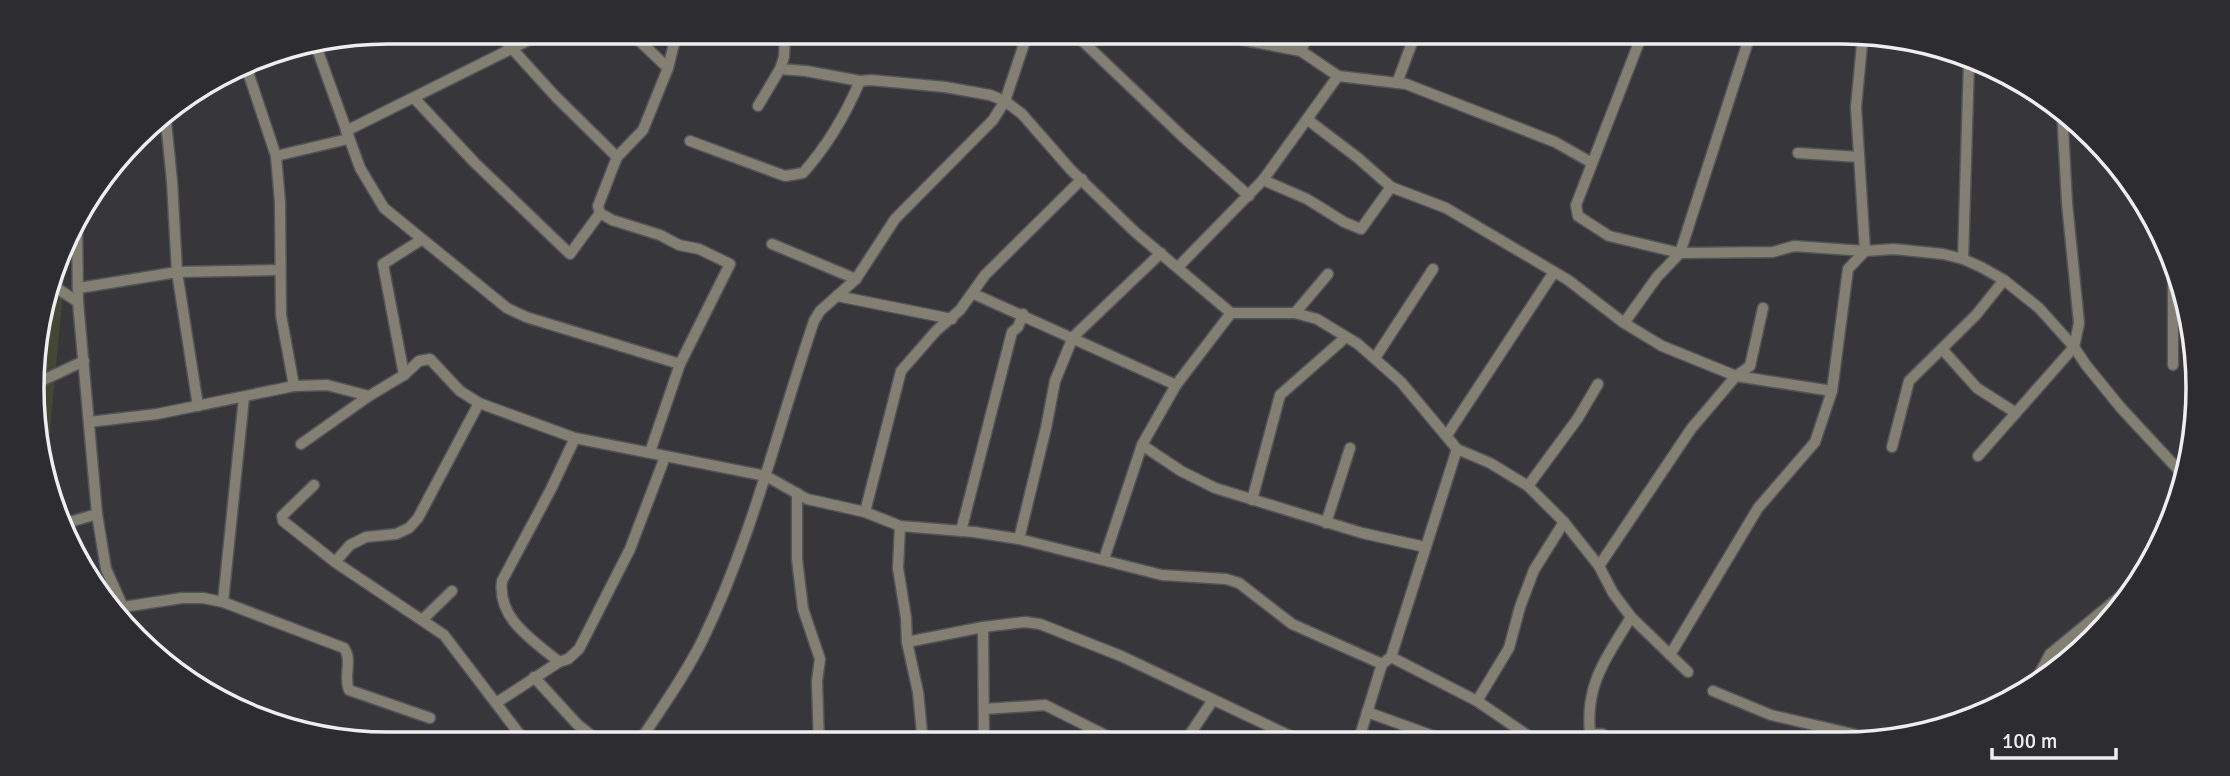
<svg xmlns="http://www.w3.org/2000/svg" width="2230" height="776" font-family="Signika,sans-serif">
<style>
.green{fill:#434733}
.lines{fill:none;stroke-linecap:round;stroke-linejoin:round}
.minor-casing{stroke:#545358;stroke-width:13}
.minor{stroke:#837f73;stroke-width:10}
.rim{fill:none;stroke:#eeeef0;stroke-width:3.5}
</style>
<rect width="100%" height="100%" fill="#37363b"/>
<!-- green -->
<path class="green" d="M 69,229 L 45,483 L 35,342 Z"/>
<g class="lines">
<defs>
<g id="minor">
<path d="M 497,32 L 556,97 L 617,157"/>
<path d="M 630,32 L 668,68"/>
<path d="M 785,32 L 784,57 L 780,69 L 806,71 L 860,81 L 871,80 L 945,87 L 990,95 L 1005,101 L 1022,114 L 1071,170 L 1135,232 L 1231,313 L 1295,313 L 1317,319 L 1358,344 L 1401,382 L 1457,449 L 1490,463 L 1528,486 L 1564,522 L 1599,566 L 1613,593 L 1631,617 L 1688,672"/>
<path d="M 1073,32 L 1182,136 L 1249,196"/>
<path d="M 1215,32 L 1243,40 L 1301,51 L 1338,76 L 1406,84 L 1555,142 L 1592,163"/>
<path d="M 1545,32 L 1562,39"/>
<path d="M 1643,32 L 1576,205 L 1578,216 L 1609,236 L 1680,253 L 1773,252 L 1794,246 L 1865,251 L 1894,249 L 1943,254 L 1963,259 L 1981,267 L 2004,280 L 2039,308 L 2074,347 L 2086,365 L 2121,408 L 2187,479"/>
<path d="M 316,46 L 360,168 L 384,208 L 507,308 L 526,317 L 680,364"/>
<path d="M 1301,51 L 1309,32"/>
<path d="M 245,63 L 276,156 L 280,202 L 281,315 L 294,386"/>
<path d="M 1397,83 L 1416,32"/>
<path d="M 414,98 L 475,163 L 570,254 L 600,213"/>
<path d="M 758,106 L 780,69"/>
<path d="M 165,112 L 172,181 L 177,272 L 198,406"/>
<path d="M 1308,120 L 1358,158 L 1391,187"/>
<path d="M 346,131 L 545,32"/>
<path d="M 690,141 L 785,176 L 803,173 C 828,145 845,116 860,81"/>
<path d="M 1798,153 L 1859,157"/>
<path d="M 276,156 L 348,139"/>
<path d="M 1263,180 L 1307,199 L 1344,222 L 1361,229 L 1391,187 L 1446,208 L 1568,280 L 1624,323 L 1662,346 L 1736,376 L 1832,391"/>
<path d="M 77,219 L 78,302 L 97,514 L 106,569 L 123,607 L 124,619"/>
<path d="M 772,244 L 856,279"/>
<path d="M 1963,259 L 1969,61"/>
<path d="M 1178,267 L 1263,180 L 1338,76"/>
<path d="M 2173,275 L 2173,365"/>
<path d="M 52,285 L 78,302"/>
<path d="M 79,288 L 177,272 L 279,270"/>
<path d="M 974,294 L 1176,385"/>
<path d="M 837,296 L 952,319"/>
<path d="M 1295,313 L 1328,274"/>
<path d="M 1624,323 L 1657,277 L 1680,253 L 1751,32"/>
<path d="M 1942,349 L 1977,388 L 2016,413"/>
<path d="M 1375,358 L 1433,269"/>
<path d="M 404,375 L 383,264 L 421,240"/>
<path d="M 37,383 L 84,361"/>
<path d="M 89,422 L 157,414 L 294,386 L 327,385 L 369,396 L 404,375 L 419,361 L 430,359 L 460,391 L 479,403 L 575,438 L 766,476 L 807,499 L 865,512 L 900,526 L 974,532 L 1019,539 L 1162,575 L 1226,579 L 1239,583 L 1292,624 L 1382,664"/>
<path d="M 1447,435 L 1554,272"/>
<path d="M 575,438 L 551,489 L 502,581 C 497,619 533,640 559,662 L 568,659 L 579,649 L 630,549 L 665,457"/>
<path d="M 301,444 L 369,396"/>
<path d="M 1142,445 L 1181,471 L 1215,488 L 1362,533 L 1425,547"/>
<path d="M 1892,447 L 1909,381 L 1976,315 L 2004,280"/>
<path d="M 650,452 L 680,364 L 730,264 L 699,249 L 679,245 L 660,235 L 612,220 L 600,213 L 598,206 L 617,157 L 643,130 L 668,68 L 677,32"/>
<path d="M 1978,456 L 2074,347 L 2079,323 L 2067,203 L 2062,109"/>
<path d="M 314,485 L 282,516 L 283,521 L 335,562 L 444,635 L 527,744"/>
<path d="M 1528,486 L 1578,418 L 1598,384"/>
<path d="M 797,493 L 797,559 L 803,609 L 820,659 L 817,681 L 819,744"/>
<path d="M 1252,500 L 1280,395 L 1346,337"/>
<path d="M 865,512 L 901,371 L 936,331 L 960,310 L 985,275 L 1082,179"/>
<path d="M 1326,523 L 1350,448"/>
<path d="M 63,524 L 97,514"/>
<path d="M 900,526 L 898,568 L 906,618 L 907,642 L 918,692 L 923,743"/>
<path d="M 961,531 L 1012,332 L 1018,327 L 1023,314"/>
<path d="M 1019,539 L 1046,428 L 1055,381 L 1073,337 L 1161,253"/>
<path d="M 1104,559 L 1142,445 L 1176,385 L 1231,313"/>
<path d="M 335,562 L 350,545 L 366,537 L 396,534 L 409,528 L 418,518 L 479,403"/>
<path d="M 1599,566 L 1691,429 L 1736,376 L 1750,366 L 1763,308"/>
<path d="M 223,602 L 244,397"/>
<path d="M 123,607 L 182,598 L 203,598 L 223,602 L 344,648 C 353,661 343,675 349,690 L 430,718"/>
<path d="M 423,619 L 452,591"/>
<path d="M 983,627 L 984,743"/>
<path d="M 907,642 L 983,627 L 1025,622 L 1040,624 L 1121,656 L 1305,743"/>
<path d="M 1670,655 L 1758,508 L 1815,442 L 1832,391 L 1848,269 L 1865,251 L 1856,107 L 1863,34"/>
<path d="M 1391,657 L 1477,701 L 1530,737"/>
<path d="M 534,677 L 577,724 L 602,744"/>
<path d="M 2033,686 L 2050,654 L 2118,598 L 2151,565"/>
<path d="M 1713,691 L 1771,715 L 1883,741"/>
<path d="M 1477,701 L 1509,648 L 1520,607 L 1534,570 L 1564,522"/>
<path d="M 496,703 L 559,662"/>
<path d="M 984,709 L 1045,705 L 1121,743"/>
<path d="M 1367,712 L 1450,742"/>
<path d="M 262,716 L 286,722 L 311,733"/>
<path d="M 1590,734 L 1602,734 L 1617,742"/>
<path d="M 1358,742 L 1382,664 L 1391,657 L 1457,449"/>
<path d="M 1591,742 C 1583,687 1604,662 1631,617"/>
<path d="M 1184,743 L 1213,700"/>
<path d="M 638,744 C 660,710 685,676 703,639 C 752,538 778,427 814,321 L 820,311 L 856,279 L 895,219 L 993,120 L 1005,101 L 1028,32"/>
</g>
</defs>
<!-- minor casing -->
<use href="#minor" class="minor-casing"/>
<!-- minor -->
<use href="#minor" class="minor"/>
</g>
<!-- crop -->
<path d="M0 0H2230V776H0ZM388 44H1842A344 344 0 0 1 2186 388V388A344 344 0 0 1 1842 732H388A344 344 0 0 1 44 388V388A344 344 0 0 1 388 44Z" fill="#2d2c30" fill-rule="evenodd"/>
<path class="rim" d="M388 44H1842A344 344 0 0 1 2186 388V388A344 344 0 0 1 1842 732H388A344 344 0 0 1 44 388V388A344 344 0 0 1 388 44Z"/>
<!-- scale -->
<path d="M1992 748v10h124v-10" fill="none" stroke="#eeeef0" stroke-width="3.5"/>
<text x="2002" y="748" font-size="21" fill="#eeeef0" stroke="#2d2c30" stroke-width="5" paint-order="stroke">100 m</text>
</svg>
